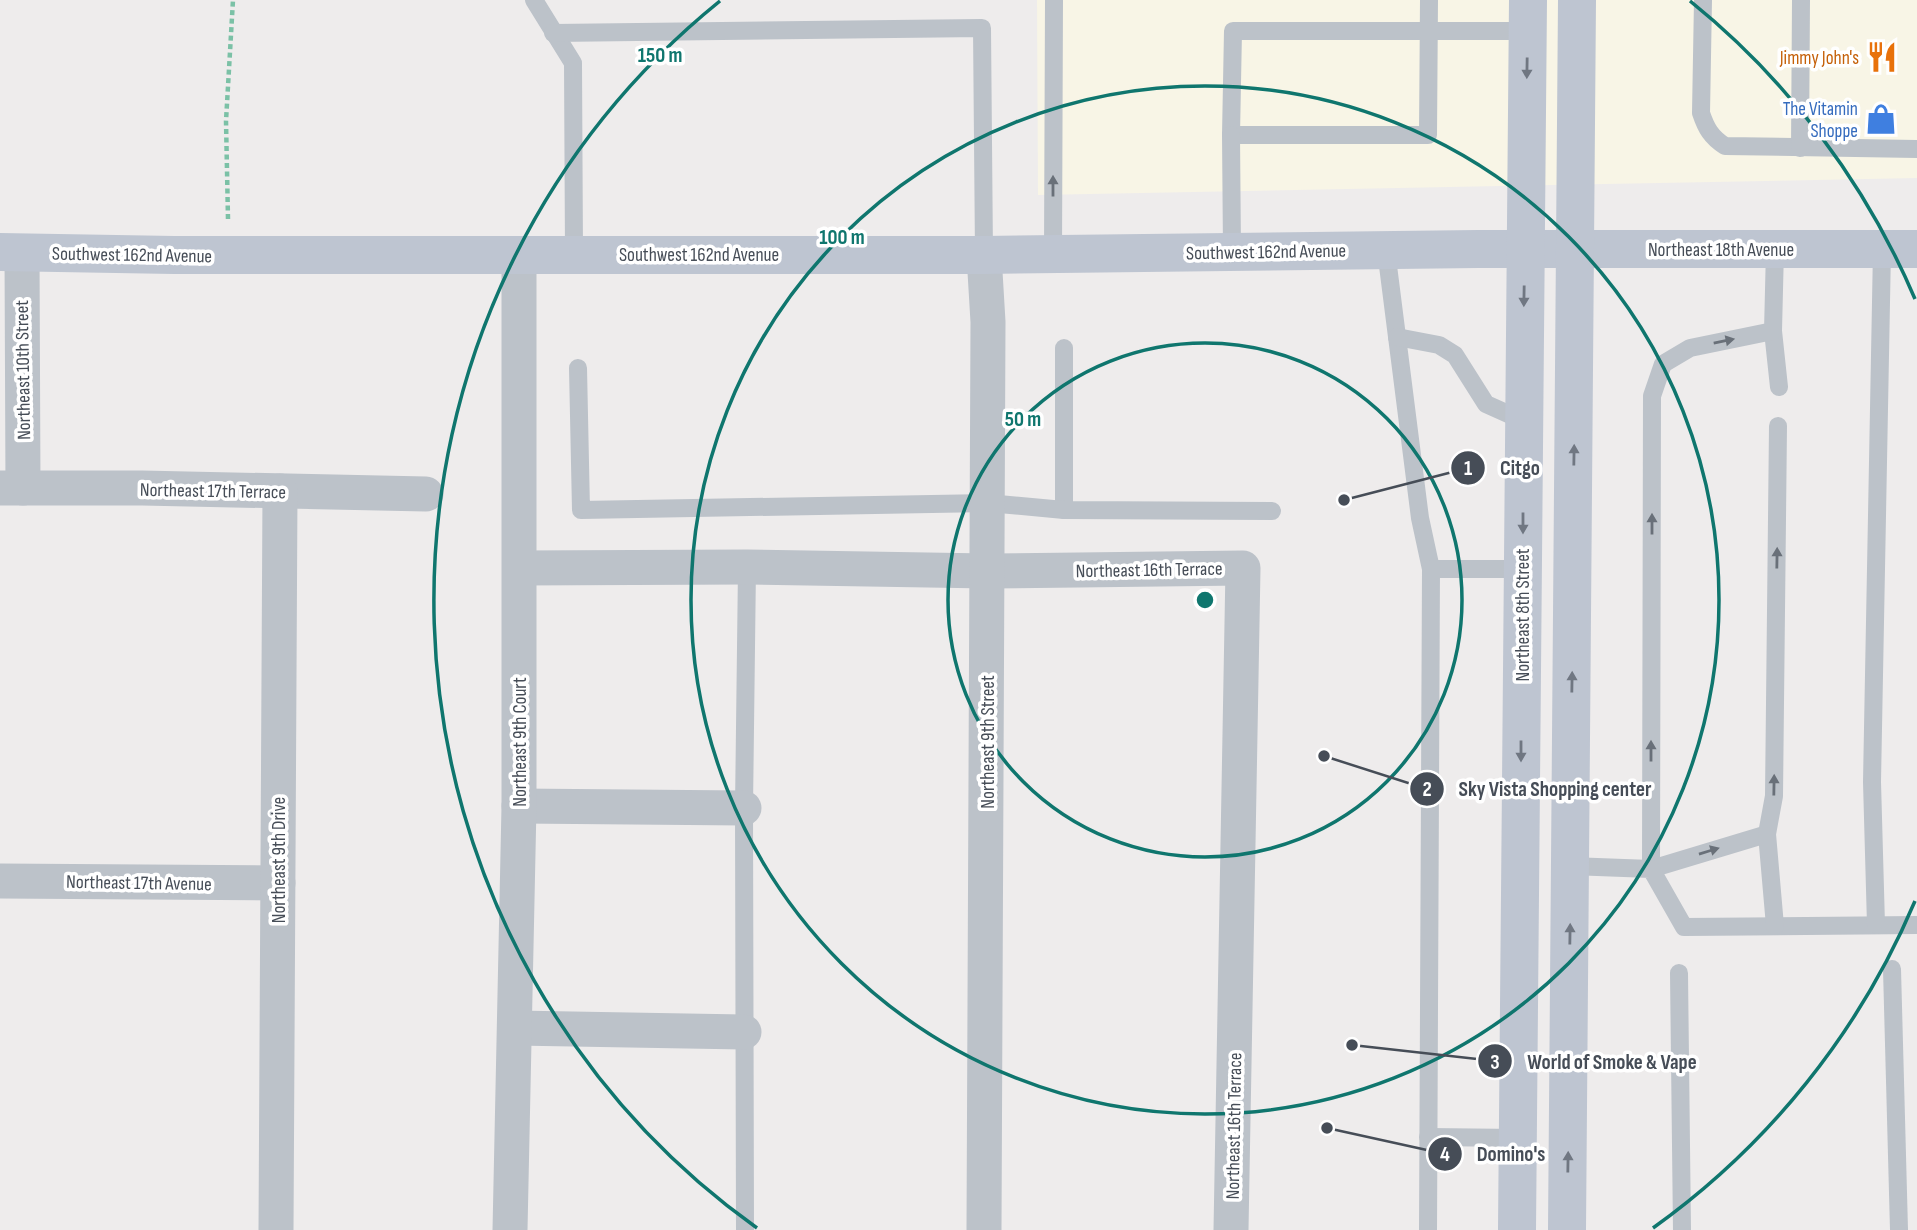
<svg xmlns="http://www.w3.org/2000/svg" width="1917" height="1230" font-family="'Sofia Sans Condensed',sans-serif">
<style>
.commercial{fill:#f8f5e6}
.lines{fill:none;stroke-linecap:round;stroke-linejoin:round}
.path{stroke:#7bc1a6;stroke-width:4.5;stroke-dasharray:5 3.5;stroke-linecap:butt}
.lane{stroke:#bcc2c9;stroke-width:18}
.street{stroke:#bcc2c9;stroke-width:35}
.secondary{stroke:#bec5d1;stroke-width:38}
.oneway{fill:#707782}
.oneway2{fill:#697079}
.ring{fill:none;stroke:#0f766e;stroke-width:3.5}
.labels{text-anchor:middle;stroke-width:7;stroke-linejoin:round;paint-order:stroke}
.food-label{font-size:19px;fill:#c56008;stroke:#fff;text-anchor:end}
.shop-label{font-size:19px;fill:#366cbe;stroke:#fff;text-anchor:end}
.street-label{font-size:19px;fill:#464d57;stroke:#fff}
.centre{fill:#0f766e;stroke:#fff;stroke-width:3.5}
.ring-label{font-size:21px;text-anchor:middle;font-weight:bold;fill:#0f766e;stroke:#fff;stroke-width:7;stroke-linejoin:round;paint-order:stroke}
.leader{fill:none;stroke:#464d57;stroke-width:2.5}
.callout-dot{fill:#464d57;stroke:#fff;stroke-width:2.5}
.mark-label{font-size:21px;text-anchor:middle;font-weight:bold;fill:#fff}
.callout-label{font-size:21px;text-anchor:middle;font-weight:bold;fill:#464d57;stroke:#fff;stroke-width:7;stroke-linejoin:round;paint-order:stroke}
</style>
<rect width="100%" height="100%" fill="#eeecec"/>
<!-- commercial -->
<path class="commercial" d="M 1037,0 L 1917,0 L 1917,178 L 1038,195 Z"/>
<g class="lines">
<!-- path -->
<path class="path" d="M 228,219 L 226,121 L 233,0"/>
<!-- lane -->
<g class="lane">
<path d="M 534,0 L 573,63 L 574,254"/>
<path d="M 1429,0 L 1428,135 L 1231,135 L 1233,31 C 1331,31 1429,31 1527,31"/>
<path d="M 1703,0 L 1701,113 C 1706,128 1711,137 1725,146 L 1917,149"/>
<path d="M 553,33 L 982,28 L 984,255"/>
<path d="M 1231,135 L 1232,251"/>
<path d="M 1800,148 L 1801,0"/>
<path d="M 1386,250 L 1420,518 L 1431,569"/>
<path d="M 1053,254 L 1054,0"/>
<path d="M 1773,331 L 1779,387"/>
<path d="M 1397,337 L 1439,345 L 1455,355 L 1486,404 L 1524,421"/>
<path d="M 1064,348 L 1064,510"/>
<path d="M 578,368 L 581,510 L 988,503 L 1064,510 L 1272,511"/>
<path d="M 1767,834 L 1651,869 L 1652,396 L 1663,364 L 1690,348 L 1773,331 L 1775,249"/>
<path d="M 1570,866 L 1651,869 L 1684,927 L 1917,925"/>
<path d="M 1876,925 L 1872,782 L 1882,249"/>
<path d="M 1775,926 L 1767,834 L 1774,796 L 1778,426"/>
<path d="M 1892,969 L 1899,1230"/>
<path d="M 1679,973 L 1682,1230"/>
<path d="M 1428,1137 L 1519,1138"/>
<path d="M 745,1230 L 744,808 L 747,567"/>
<path d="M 1428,1230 L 1431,569 L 1523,569"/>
</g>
<!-- street -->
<g class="street">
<path d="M 22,253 L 23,488"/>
<path d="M 0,488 L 142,488 L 426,494"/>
<path d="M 520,568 L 747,567 L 988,571 L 1243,568 L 1231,1230"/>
<path d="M 519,806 L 744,808"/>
<path d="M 0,881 L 278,883"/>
<path d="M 515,1028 L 744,1032"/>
<path d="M 276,1230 L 280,491"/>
<path d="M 510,1230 L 519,806 L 519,254"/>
<path d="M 984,1230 L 988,322 L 984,255"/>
</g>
<!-- secondary -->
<g class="secondary">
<path d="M 0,252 L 174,255 L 984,255 L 1478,249 L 1917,249"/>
<path d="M 1517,1230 L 1528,0"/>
<path d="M 1567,1230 L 1577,0"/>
</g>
</g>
<!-- one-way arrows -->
<defs><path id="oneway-solid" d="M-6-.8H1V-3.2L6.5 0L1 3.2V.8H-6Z" transform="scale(1.75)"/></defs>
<g class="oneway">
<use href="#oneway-solid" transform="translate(1527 68) rotate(91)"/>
<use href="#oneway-solid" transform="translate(1524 296) rotate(91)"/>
<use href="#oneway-solid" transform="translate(1574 455) rotate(-89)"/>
<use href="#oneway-solid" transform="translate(1523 523) rotate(90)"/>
<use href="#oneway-solid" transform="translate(1572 682) rotate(-89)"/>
<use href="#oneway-solid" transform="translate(1521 751) rotate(90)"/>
<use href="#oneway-solid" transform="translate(1570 934) rotate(-89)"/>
<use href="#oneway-solid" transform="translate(1568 1162) rotate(-89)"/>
</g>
<g class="oneway2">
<use href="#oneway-solid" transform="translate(1053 186) rotate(-90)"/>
<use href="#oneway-solid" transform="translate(1724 341) rotate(-11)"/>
<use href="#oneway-solid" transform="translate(1652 524) rotate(-90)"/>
<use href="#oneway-solid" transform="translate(1777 558) rotate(-89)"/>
<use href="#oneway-solid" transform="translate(1651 751) rotate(-90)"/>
<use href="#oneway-solid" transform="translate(1774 785) rotate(-89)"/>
<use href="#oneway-solid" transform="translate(1709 851) rotate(-17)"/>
</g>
<!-- distance rings -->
<g class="ring">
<circle cx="1205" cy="600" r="257"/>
<circle cx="1205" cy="600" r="514"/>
<path d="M1915 901A771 771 0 0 1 1653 1228M757 1228A771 771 0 0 1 720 1M1690 1A771 771 0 0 1 1915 299"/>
</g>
<!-- icons -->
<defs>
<symbol id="restaurant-bare" viewBox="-9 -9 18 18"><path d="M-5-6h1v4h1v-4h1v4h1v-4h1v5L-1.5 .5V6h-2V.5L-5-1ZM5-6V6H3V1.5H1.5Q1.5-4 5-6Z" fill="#e8710a" stroke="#fff" stroke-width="2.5" paint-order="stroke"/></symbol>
<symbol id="shop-bare" viewBox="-9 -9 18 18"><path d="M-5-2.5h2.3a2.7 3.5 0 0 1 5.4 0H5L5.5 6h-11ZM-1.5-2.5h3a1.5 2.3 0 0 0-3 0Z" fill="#3f7fe0" stroke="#fff" stroke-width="2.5" paint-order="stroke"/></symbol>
</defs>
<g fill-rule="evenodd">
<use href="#restaurant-bare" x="1860" y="35" width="44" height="44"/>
<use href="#shop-bare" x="1859" y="97" width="44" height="44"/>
</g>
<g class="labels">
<!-- food labels -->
<g class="food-label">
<text x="1859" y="64">Jimmy John's</text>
</g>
<!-- shop labels -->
<g class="shop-label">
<text x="1858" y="115">The Vitamin<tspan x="1858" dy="22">Shoppe</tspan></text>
</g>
<!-- street labels -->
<g class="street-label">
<text x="1721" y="256">Northeast 18th Avenue</text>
<text transform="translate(1266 251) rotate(-1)" y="7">Southwest 162nd Avenue</text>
<text transform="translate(132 254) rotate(1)" y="7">Southwest 162nd Avenue</text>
<text x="699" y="261">Southwest 162nd Avenue</text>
<text transform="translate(22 370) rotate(-91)" y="7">Northeast 10th Street</text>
<text transform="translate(213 490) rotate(1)" y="7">Northeast 17th Terrace</text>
<text transform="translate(1149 569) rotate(-1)" y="7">Northeast 16th Terrace</text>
<text transform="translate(1522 615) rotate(-90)" y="7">Northeast 8th Street</text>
<text transform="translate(519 742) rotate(-90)" y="7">Northeast 9th Court</text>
<text transform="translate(987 742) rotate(-90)" y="7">Northeast 9th Street</text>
<text transform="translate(278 860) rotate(-90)" y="7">Northeast 9th Drive</text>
<text transform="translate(139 882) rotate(1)" y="7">Northeast 17th Avenue</text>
<text transform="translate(1233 1126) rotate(-89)" y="7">Northeast 16th Terrace</text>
</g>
</g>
<circle cx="1205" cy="600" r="10" class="centre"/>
<g class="ring-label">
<text x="660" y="62">150 m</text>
<text x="842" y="244">100 m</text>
<text x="1023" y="426">50 m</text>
</g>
<!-- callouts -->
<path class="leader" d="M1344 500L1468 468M1324 756L1427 789M1352 1045L1495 1061M1327 1128L1445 1154"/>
<g class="callout-dot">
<circle cx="1344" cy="500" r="7"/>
<circle cx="1324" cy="756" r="7"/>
<circle cx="1352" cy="1045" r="7"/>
<circle cx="1327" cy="1128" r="7"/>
<circle cx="1468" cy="468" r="18"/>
<circle cx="1427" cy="789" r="18"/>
<circle cx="1495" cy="1061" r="18"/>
<circle cx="1445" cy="1154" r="18"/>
</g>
<g class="mark-label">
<text x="1468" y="475">1</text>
<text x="1427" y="796">2</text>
<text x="1495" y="1069">3</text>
<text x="1445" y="1161">4</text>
</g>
<g class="callout-label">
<text x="1520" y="475">Citgo</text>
<text x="1555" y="796">Sky Vista Shopping center</text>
<text x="1612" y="1069">World of Smoke &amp; Vape</text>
<text x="1511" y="1161">Domino's</text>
</g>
</svg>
